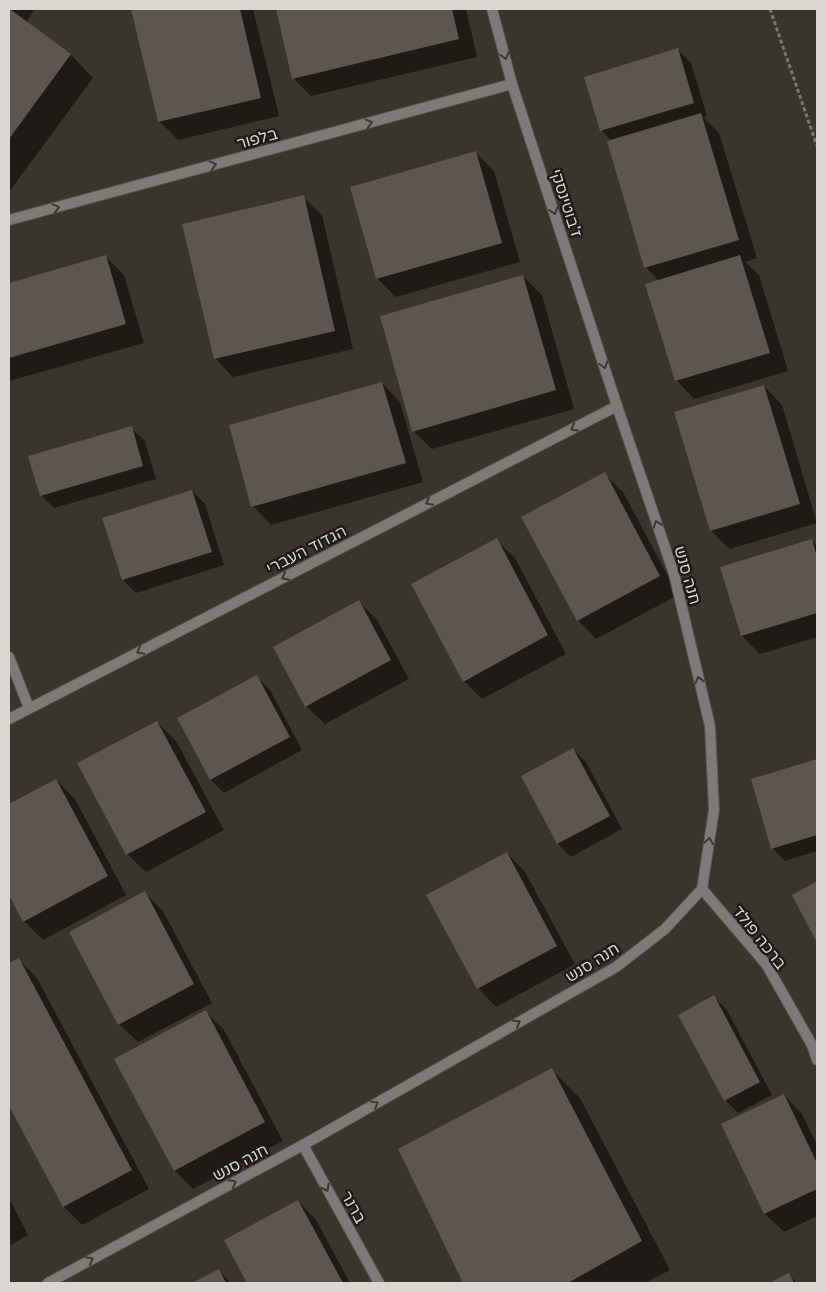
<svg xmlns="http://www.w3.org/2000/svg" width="826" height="1292" font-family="'Varela Round',Heebo,sans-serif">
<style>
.shadow{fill:#0007}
.building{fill:#5d554f}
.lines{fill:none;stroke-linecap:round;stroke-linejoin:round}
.minor-casing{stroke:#56514a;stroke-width:12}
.path{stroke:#7b7771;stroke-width:3;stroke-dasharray:4 2.5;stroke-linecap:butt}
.minor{stroke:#7f797a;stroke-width:10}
.oneway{stroke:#3b3835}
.labels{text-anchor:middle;stroke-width:5;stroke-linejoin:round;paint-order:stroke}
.street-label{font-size:16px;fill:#dad7d2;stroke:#1e1c18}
</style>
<rect width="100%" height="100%" fill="#39342c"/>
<!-- shadow -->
<g class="shadow">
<path d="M 9,9 L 35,9 L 26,22 L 71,55 L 93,78 L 9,192 Z"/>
<path d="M 132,9 L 253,9 L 279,116 L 178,140 L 159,121 Z"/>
<path d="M 277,9 L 466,9 L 477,57 L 311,96 L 293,78 Z"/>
<path d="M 678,50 L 691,63 L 707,116 L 703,117 L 719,133 L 757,258 L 745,262 L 759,275 L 788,371 L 694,399 L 676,380 L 659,281 L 646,267 L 612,141 L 601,130 Z"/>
<path d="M 476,153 L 494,171 L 520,262 L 396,297 L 378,279 L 351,188 Z"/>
<path d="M 303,197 L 322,215 L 353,349 L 233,377 L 215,358 Z"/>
<path d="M 106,257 L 124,275 L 144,343 L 9,381 L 9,284 Z"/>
<path d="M 523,276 L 542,295 L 574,409 L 432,449 L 413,431 Z"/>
<path d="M 382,383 L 400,402 L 423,482 L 271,525 L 253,506 Z"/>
<path d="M 764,386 L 782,405 L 817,523 L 730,549 L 711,531 Z"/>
<path d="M 131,428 L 145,441 L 156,479 L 54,508 L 41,495 Z"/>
<path d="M 604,474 L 623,492 L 678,595 L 596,639 L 578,620 Z"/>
<path d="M 192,491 L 205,504 L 224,565 L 136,593 L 123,580 Z"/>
<path d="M 496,540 L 515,558 L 566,654 L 482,699 L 464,681 Z"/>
<path d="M 811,540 L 817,546 L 817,637 L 760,654 L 742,636 Z"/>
<path d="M 359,602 L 377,620 L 409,679 L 325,724 L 306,706 Z"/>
<path d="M 257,677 L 270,690 L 302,750 L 224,793 L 211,780 Z"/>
<path d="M 157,722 L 176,741 L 224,830 L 146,872 L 127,854 Z"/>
<path d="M 573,749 L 586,762 L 622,829 L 571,857 L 558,844 L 522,777 Z"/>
<path d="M 817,761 L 817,851 L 785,861 L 772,848 L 752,780 Z"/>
<path d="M 56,780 L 75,799 L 126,895 L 43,940 L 24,921 L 9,892 L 9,806 Z"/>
<path d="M 507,853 L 525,872 L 575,964 L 496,1007 L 478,988 Z"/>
<path d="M 817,883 L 817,940 L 793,895 Z"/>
<path d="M 145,893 L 163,911 L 212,1003 L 138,1042 L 119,1024 Z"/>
<path d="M 18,959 L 37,978 L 149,1189 L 82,1225 L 64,1207 L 9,1104 L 9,965 Z"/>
<path d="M 714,997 L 727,1010 L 772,1095 L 738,1113 L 725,1100 Z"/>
<path d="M 206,1012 L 224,1030 L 283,1141 L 193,1189 L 175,1171 L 116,1060 Z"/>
<path d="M 552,1070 L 580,1098 L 670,1270 L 645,1283 L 464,1283 L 400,1149 Z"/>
<path d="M 784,1095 L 802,1114 L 817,1145 L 817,1216 L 784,1232 L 765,1214 L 723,1125 Z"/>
<path d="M 9,1198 L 28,1235 L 9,1246 Z"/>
<path d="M 298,1201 L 316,1220 L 350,1283 L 249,1283 L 226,1240 Z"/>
<path d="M 219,1271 L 231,1283 L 195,1283 Z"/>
<path d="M 789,1275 L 797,1283 L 772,1283 Z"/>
</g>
<!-- building -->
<g class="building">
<path d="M 9,9 L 10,9 L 71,54 L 9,139 Z"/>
<path d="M 131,9 L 240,9 L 261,98 L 158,122 Z"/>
<path d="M 276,9 L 452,9 L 459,39 L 292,79 Z"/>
<path d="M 678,48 L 694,103 L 600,131 L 584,77 Z"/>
<path d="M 701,113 L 739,240 L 644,268 L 607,141 Z"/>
<path d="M 476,151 L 502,243 L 376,279 L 350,187 Z"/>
<path d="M 304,195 L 335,331 L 214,359 L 182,224 Z"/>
<path d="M 106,255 L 126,324 L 9,358 L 9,283 Z"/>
<path d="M 740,255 L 770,353 L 675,381 L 645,284 Z"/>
<path d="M 523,275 L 556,390 L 412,432 L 380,316 Z"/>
<path d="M 382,382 L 406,463 L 251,507 L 229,425 Z"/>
<path d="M 764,385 L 800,504 L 710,531 L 674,412 Z"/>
<path d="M 132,426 L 143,466 L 40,496 L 28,456 Z"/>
<path d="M 605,472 L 660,576 L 577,621 L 521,517 Z"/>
<path d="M 192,490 L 212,552 L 122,580 L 102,518 Z"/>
<path d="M 497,538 L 548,635 L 463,682 L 411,584 Z"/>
<path d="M 812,539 L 817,557 L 817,613 L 741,636 L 720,567 Z"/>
<path d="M 359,600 L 391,660 L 305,707 L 273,647 Z"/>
<path d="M 257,675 L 290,737 L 210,780 L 177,718 Z"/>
<path d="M 157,721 L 206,812 L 126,855 L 77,763 Z"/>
<path d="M 573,748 L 610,816 L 557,844 L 521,776 Z"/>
<path d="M 817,759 L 817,835 L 771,849 L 751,779 Z"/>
<path d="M 56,779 L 108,876 L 23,922 L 9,895 L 9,804 Z"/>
<path d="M 507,852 L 557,946 L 477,989 L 426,895 Z"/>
<path d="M 817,881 L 817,943 L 792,895 Z"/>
<path d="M 145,891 L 194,984 L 118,1025 L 69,932 Z"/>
<path d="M 19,958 L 132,1170 L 63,1207 L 9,1106 L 9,963 Z"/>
<path d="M 714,995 L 760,1082 L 724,1101 L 678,1015 Z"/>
<path d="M 206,1010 L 265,1122 L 174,1171 L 114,1059 Z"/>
<path d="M 552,1068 L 642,1241 L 568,1283 L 463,1283 L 398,1149 Z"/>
<path d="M 784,1094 L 817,1163 L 817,1189 L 764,1214 L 721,1124 Z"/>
<path d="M 298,1200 L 343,1283 L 247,1283 L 224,1240 Z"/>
<path d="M 219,1269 L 226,1283 L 192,1283 Z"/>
<path d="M 789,1273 L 794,1283 L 769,1283 Z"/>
</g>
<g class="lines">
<defs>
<g id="minor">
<path d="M 9,220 L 512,84"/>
<path d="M 9,657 L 29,708"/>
<path d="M 9,719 L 617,406"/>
<path d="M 702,889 L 766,964 L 812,1045 L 817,1060"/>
<path d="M 303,1145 L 379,1283"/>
<path d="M 48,1283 L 303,1145 L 616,967 L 665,929 L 702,889 L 714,810 L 710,726 L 674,574 L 617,406 L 512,84 L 492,9"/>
</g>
</defs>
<!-- minor casing -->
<use href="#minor" class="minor-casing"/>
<!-- path -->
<path class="path" d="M 770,9 L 817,146"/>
<!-- minor -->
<use href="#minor" class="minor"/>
</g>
<!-- one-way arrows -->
<defs><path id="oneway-chevron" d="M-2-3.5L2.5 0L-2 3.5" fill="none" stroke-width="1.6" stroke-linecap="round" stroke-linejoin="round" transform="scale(1.25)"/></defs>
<g class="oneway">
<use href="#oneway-chevron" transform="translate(505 56) rotate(75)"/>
<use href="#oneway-chevron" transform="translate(369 123) rotate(-15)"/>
<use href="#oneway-chevron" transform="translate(213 165) rotate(-15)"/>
<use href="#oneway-chevron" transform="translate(56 208) rotate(-15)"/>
<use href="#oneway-chevron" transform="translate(554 211) rotate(72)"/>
<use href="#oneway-chevron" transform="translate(604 365) rotate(72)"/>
<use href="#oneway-chevron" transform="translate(574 428) rotate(153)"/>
<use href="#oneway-chevron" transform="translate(429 502) rotate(153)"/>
<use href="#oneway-chevron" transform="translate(657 524) rotate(-109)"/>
<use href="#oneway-chevron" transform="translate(285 577) rotate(153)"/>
<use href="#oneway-chevron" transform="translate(140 651) rotate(153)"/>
<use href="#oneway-chevron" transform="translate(699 680) rotate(-103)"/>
<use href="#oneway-chevron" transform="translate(709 841) rotate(-82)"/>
<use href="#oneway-chevron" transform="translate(517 1023) rotate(-30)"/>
<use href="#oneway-chevron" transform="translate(375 1104) rotate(-30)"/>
<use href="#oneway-chevron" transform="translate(233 1183) rotate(-28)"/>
<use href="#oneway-chevron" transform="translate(326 1188) rotate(61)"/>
<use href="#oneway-chevron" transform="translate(90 1260) rotate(-28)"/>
</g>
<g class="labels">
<!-- street labels -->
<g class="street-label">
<text transform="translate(257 138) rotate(-15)" y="6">בלפור</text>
<text transform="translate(567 203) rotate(72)" y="6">ז'בוטינסקי</text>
<text transform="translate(306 549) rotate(-27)" y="6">הגדוד העברי</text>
<text transform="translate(688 575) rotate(74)" y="6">חנה סנש</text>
<text transform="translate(760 937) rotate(52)" y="6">ברכה פולד</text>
<text transform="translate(592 962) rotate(-32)" y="6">חנה סנש</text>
<text transform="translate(240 1162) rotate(-28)" y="6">חנה סנש</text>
<text transform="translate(354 1207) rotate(61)" y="6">ברנר</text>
</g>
</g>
<!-- border -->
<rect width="826" height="1292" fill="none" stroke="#dad7d2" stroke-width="20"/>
</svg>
